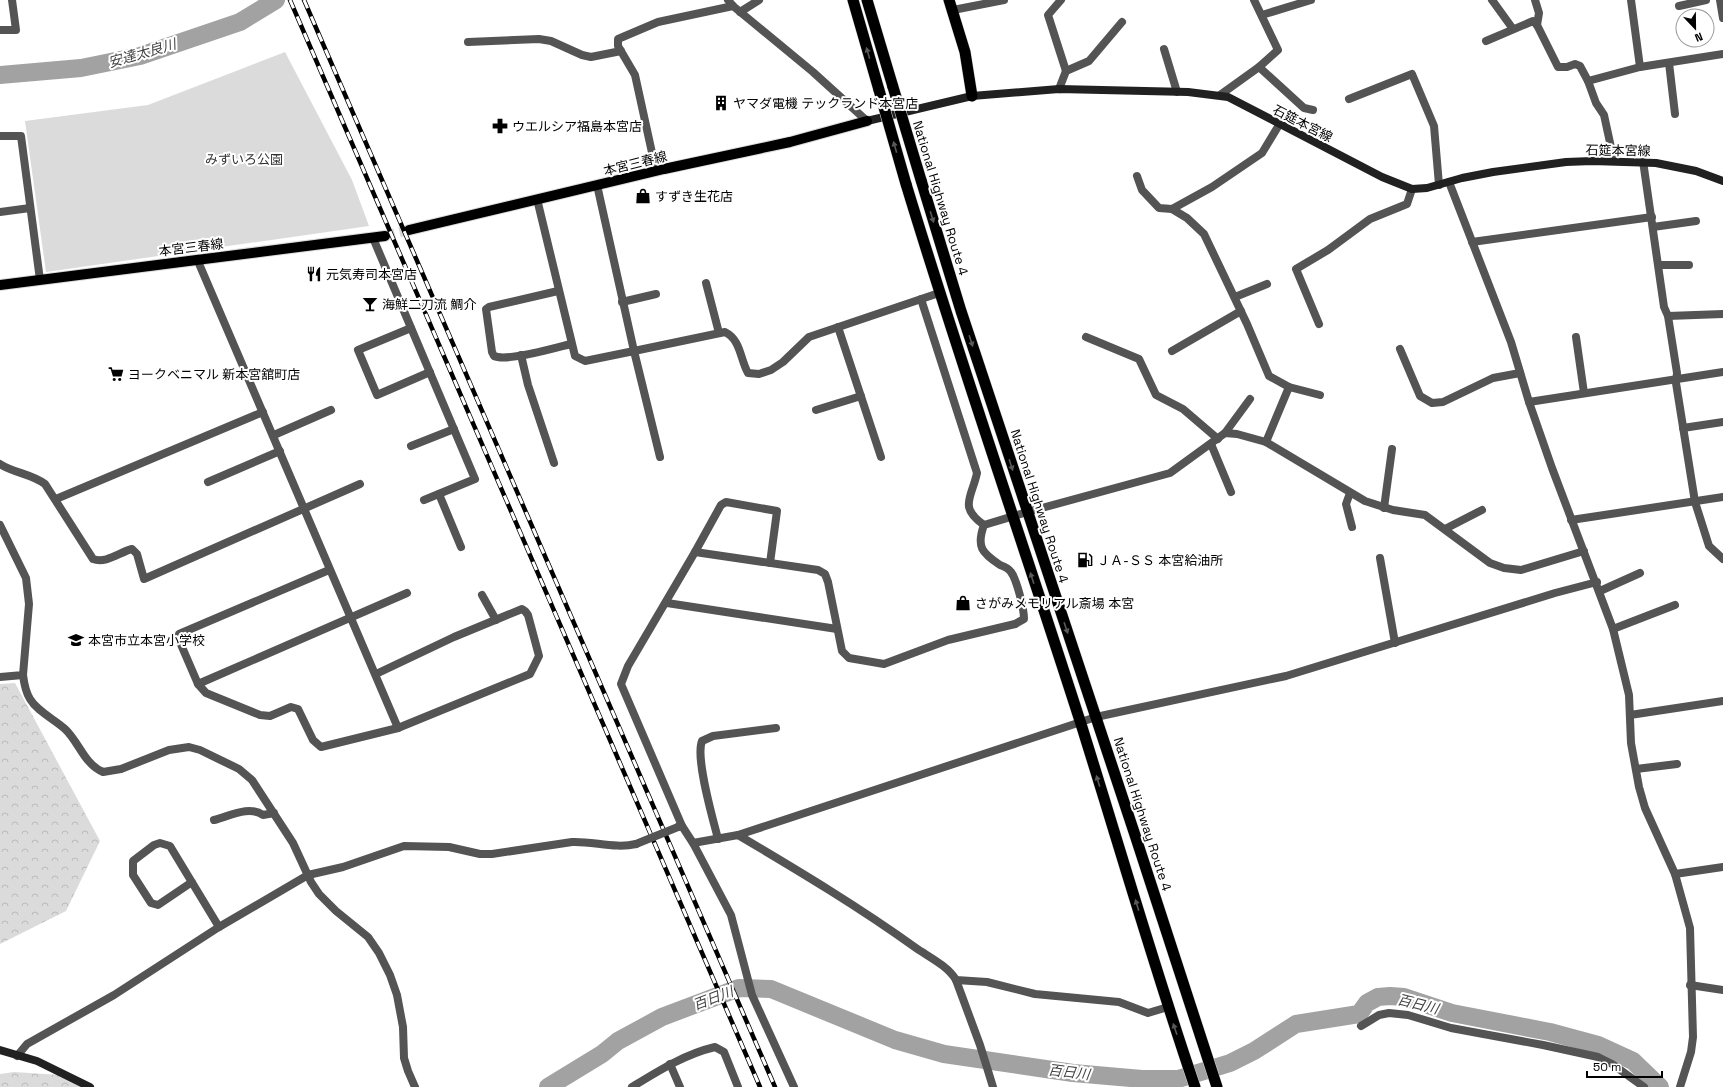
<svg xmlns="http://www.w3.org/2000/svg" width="1723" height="1087" font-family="'Space Grotesk','Noto Sans JP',sans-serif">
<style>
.green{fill:#dbdbdb}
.forest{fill:url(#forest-crowns)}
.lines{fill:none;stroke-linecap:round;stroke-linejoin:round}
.river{stroke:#a2a2a2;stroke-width:18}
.primary-tunnel{stroke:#d9d9d9;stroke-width:10;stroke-dasharray:10 5;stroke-linecap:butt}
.primary-casing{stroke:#dbdbdb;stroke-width:12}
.trunk-casing{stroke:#dbdbdb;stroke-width:12}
.minor{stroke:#545454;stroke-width:8}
.tertiary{stroke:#545454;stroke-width:8}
.secondary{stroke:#212121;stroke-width:8}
.primary{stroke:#000;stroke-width:10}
.trunk{stroke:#000;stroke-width:11}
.rail-casing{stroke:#000;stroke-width:4.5}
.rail{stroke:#fff;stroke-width:3;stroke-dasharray:9;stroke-linecap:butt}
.trunk-bridge-casing{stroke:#dbdbdb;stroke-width:12;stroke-linecap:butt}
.minor-bridge{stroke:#545454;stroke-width:8}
.trunk-bridge{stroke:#000;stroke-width:11}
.oneway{fill:#595959}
.labels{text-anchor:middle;stroke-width:4;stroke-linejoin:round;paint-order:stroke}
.poi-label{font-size:13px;fill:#000;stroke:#fff;text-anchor:start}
.street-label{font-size:13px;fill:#000;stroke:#fff}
.park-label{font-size:13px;fill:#323232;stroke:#fff}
.water-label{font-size:14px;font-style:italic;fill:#434343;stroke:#fff}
</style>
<defs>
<pattern id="forest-crowns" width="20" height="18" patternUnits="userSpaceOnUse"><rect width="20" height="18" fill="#dbdbdb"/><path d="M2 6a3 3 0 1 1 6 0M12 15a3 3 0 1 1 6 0" fill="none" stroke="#bababa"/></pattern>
</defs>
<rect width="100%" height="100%" fill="#fff"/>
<!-- green -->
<path class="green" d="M 285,52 L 352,180 L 369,226 L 46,272 L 25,121 L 148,105 Z"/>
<!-- forest -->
<g class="forest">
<path d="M 15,683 L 100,841 L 66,911 L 0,944 L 0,684 Z"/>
<path d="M 14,1072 L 76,1076 L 85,1087 L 0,1087 L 0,1074 Z"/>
</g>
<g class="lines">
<!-- river -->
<g class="river">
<path d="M 0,75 L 81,68 L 140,56 L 240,22 L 276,0"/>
<path d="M 548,1087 L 602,1054 L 618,1041 L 662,1017 L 739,988 L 771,989 L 895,1040 L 944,1054 L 1073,1073 L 1142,1079 L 1178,1079 L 1230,1063 L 1254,1051 L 1296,1024 L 1359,1014 L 1367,1003 L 1378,997 L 1390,996 L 1404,997 L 1452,1013 L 1550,1032 L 1598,1045 L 1633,1061 L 1660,1087"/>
</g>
<!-- primary-tunnel -->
<path class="primary-tunnel" d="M 385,236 L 409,230"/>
<defs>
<g id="primary">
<path d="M 409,230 L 664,169 L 790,142 L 867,121"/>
<path d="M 0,285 L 385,236"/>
</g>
<g id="trunk">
<path d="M 853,0 L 879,90"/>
<path d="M 867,0 L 893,87"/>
<path d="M 949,0 L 965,52 L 972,96"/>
<path d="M 921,180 L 961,311 L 1135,835 L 1217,1087"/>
<path d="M 906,184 C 961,365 1023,543 1081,724 C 1119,845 1154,967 1195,1087"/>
</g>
</defs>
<!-- primary casing -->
<use href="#primary" class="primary-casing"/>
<!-- trunk casing -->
<use href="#trunk" class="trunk-casing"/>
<!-- minor -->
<g class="minor">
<path d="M 728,0 L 733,6 L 813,72 L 867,121"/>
<path d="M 1061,0 L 1048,15 L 1066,71"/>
<path d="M 1492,0 L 1513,29"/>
<path d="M 1535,0 L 1539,13 L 1537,25"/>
<path d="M 1631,0 L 1640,67"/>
<path d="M 1720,0 L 1723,18"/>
<path d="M 1679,6 L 1706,0"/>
<path d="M 953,10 L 1004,0"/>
<path d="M 740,12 L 759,0"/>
<path d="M 1262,15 L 1311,0"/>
<path d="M 0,30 L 16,30 L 12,0"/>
<path d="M 1486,41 L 1533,21 L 1537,25 L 1558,67 L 1567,67 L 1575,64 L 1580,66 L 1588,81"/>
<path d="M 468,42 L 539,39 L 551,41 L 582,55 L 591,57 L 621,51"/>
<path d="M 1164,49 L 1177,92"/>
<path d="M 1669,63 L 1675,114"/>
<path d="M 1259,67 L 1304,108 L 1313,110"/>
<path d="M 1059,89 L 1066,71 L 1089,61 L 1122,22"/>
<path d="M 1220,95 L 1259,67 L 1278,50 L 1254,0"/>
<path d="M 1349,99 L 1412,74 L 1434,126 L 1439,185"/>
<path d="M 0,136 L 21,136 L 40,280"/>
<path d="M 1614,161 L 1604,115 L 1596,103 L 1588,81 L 1640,67 L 1723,54"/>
<path d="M 1643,161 L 1664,307 L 1668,316 L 1723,314"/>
<path d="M 656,171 L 635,75 L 618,46 L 618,39 L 658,22 L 733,6"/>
<path d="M 1137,176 L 1142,190 L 1159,208 L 1172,209"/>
<path d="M 1449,182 L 1511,342 L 1529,402 L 1552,468 L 1613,629 L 1629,695 L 1631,743 L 1639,787 L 1645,808 L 1675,874 L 1690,928 L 1693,1037 L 1691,1052 L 1680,1087"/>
<path d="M 597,185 L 634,351 L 725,332 C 741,340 740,359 748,373 L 759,374 L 771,370 L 783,362 L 809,337 L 939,293"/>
<path d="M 537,199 L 575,356 L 585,361 L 634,351 L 660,457"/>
<path d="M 0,212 L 30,208"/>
<path d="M 1653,227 L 1696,221"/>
<path d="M 373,238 L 475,479 L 424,500"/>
<path d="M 1472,242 L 1652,217"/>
<path d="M 197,259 L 398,728 L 530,674 L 539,656 L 528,615 L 525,611 L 522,609 L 454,637 L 376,674"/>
<path d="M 1659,265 L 1689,265"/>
<path d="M 706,283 L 719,333"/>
<path d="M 558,291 L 489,307 L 486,309 L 492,352 L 494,356 C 507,362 555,348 571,344"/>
<path d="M 1235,297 L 1267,284"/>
<path d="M 622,302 L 656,294"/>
<path d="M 1668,316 L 1677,373 L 1676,383 L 1695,502 L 1709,546 L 1723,559"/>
<path d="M 1319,324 L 1296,269 L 1328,250 L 1370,219 L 1407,204 L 1412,189"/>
<path d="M 838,327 L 881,457"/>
<path d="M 411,328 L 358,350 L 377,395 L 430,372"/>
<path d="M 1086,337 L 1139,359 L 1156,395 L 1183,409 L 1218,439"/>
<path d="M 1576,337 L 1584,393"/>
<path d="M 1400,349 L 1420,396 L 1432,403 L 1443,402 L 1493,378 L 1520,373"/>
<path d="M 1172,351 L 1241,311"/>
<path d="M 521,355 L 528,385 L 554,463"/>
<path d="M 1289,387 L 1320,395"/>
<path d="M 1529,402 L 1723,372"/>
<path d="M 816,410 L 861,396"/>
<path d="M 1683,428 L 1723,422"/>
<path d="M 1225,433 L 1250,399"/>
<path d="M 274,435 L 331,410"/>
<path d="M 1266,442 L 1289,387 L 1269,376 L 1247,324 L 1204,234 L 1187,218 L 1172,209 L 1212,187 L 1262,153 L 1279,125"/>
<path d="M 1211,444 L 1231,492"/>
<path d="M 411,446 L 454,429"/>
<path d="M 0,464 C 14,473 32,474 45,484 L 93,559 C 106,564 120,552 132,549 L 137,554 L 144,579 L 360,484"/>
<path d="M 208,482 L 280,451"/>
<path d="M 1350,493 L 1346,504 L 1352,527"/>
<path d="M 439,494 L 461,547"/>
<path d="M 56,499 L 263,412"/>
<path d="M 1384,508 L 1392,449"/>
<path d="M 1027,512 L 1170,473 L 1225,433 L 1237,434 L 1266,442 L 1365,501 L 1393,510 L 1425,515 L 1490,563 L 1504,568 L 1521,570 L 1584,551"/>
<path d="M 1571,520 L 1723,497"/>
<path d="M 0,525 L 26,578 L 29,604 L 23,675 L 0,677"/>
<path d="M 1445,529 L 1482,510"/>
<path d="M 695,552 L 721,505 L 726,502 L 777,511 L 770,563"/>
<path d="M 1380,558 L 1395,643"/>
<path d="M 329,570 L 179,634 L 179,640 L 198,684 L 407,593"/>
<path d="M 1600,591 L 1640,573"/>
<path d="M 482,595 L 496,620"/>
<path d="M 667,603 L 837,629"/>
<path d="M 1613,629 L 1675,605"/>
<path d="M 198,684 L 206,693 L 260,715 L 270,716 L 291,707 L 298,709 L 313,740 L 321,747 L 398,728"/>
<path d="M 1630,715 L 1723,701"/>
<path d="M 1096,717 L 1286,676 L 1555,593 L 1597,582"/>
<path d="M 1636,769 L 1677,764"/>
<path d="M 214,820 C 230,816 249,805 263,815 L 274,813"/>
<path d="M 682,826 L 621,684 L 628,666 L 695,552 L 818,570 L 825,574 L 828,582 L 842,651 L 849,658 L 884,664 L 948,640 L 1015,624"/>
<path d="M 678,827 L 682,826 L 693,843 L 738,835 C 799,871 859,907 916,948 C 929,957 948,966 956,980 L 987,982 L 1035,994 L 1119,1002 L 1148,1013 L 1168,1007"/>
<path d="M 718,839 C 713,819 695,758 702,741 L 713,736 L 776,728"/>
<path d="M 693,843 L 731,915 L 752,995 L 794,1087"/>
<path d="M 1675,874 L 1723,867"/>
<path d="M 192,882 L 158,905 L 151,903 L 133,875 L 133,861 L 154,845 L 160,843 L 170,846 L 219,927"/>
<path d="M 1690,985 L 1723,990"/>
<path d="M 1361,1026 L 1379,1015 L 1389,1013 L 1408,1015 L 1451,1028 L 1543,1045 L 1598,1057 L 1612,1064 L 1644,1087"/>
<path d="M 17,1056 L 27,1044 L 114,995 L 219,927 L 308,875 L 343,867 L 404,846 L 449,847 L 480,854 L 492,854 L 572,842 C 593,841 615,849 636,844"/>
<path d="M 670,1064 L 680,1087"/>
<path d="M 632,1087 C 658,1071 685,1054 715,1047 L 724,1052 L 738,1087"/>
</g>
<!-- tertiary -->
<g class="tertiary">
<path d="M 921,299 L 977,473 C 972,497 958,507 984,525"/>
<path d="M 1015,624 L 1024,619 C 1024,609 1017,580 1011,572 C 1009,569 1003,566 1000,565 C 982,553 976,547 984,525 L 1027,512"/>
<path d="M 23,675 C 24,683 25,691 30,699 C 37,711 54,719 65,729 C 79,742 84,764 103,772 L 121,769 L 169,750 L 189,747 L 200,750 L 239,769 L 252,780 L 293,843 L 311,882 L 319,894 L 336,911 L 368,937 L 379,953 L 390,975 L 397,995 L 403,1027 L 404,1058 L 408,1071 L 415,1087"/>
<path d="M 738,835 L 1096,717"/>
<path d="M 956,980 L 980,1045 L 993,1087"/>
</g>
<!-- secondary -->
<g class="secondary">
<path d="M 867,121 L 972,96 L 1059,89 L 1188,92 L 1228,97 L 1382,177 L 1412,189 L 1427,188 L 1462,178 L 1493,172 L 1566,162 L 1592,161 L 1656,163 L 1696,171 L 1723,181"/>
<path d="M 0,1050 L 37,1061 L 90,1087"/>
</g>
<!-- primary -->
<use href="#primary" class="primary"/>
<!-- trunk -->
<use href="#trunk" class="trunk"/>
<defs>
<g id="rail">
<path d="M 290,0 L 760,1087"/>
<path d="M 304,0 L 775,1087"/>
</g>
</defs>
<!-- rail casing -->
<use href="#rail" class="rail-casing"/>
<!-- rail -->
<use href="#rail" class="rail"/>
<defs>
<g id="trunk-bridge">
<path d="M 893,87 L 921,180"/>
<path d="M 879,90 L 906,184"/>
</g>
</defs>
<!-- trunk-bridge casing -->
<use href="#trunk-bridge" class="trunk-bridge-casing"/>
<!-- minor-bridge -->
<path class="minor-bridge" d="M 636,844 L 678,827"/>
<!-- trunk-bridge -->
<use href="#trunk-bridge" class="trunk-bridge"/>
</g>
<!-- one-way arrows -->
<defs><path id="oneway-solid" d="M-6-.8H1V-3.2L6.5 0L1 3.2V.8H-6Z"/></defs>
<g class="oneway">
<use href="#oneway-solid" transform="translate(868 53) rotate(-106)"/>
<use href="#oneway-solid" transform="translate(895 147) rotate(-106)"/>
<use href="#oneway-solid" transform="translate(932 217) rotate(73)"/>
<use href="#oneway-solid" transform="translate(971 341) rotate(72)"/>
<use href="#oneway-solid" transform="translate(1011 465) rotate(72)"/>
<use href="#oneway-solid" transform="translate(1032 578) rotate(-108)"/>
<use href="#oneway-solid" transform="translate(1066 628) rotate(71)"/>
<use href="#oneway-solid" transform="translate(1098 781) rotate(-107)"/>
<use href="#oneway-solid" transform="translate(1137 905) rotate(-107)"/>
<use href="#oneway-solid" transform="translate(1175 1029) rotate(-109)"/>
</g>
<!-- icons -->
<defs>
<symbol id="building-bare" viewBox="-9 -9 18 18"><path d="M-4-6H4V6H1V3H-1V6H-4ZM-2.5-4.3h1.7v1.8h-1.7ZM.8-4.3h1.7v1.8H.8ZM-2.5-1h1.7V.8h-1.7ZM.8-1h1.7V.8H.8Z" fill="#000" stroke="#fff" stroke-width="2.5" paint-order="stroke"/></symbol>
<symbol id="pharmacy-bare" viewBox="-9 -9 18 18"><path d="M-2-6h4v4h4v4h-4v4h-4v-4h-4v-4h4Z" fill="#000" stroke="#fff" stroke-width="2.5" paint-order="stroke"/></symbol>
<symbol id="shop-bare" viewBox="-9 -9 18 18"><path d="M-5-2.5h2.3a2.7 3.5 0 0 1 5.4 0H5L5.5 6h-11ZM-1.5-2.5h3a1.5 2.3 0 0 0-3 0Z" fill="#000" stroke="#fff" stroke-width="2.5" paint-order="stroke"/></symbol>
<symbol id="restaurant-bare" viewBox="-9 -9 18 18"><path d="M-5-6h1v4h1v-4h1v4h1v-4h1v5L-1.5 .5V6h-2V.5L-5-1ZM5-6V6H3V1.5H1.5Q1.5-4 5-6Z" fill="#000" stroke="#fff" stroke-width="2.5" paint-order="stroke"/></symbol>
<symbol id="bar-bare" viewBox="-9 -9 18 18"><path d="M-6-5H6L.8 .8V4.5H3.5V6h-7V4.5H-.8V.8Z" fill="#000" stroke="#fff" stroke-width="2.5" paint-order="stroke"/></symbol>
<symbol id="supermarket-bare" viewBox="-9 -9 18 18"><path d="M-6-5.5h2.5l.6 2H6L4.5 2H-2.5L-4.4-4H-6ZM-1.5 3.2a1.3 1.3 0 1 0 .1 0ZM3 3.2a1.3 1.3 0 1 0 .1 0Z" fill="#000" stroke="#fff" stroke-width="2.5" paint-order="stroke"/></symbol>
<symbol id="fuel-bare" viewBox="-9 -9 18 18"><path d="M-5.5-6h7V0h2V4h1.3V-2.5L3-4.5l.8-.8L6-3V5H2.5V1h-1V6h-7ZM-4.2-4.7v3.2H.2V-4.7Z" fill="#000" stroke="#fff" stroke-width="2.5" paint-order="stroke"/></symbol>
<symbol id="school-bare" viewBox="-9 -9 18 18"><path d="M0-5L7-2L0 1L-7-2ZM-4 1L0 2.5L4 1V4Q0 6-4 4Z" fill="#000" stroke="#fff" stroke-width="2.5" paint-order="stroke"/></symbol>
</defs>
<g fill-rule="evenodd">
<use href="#building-bare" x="710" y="92" width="22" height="22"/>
<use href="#pharmacy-bare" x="489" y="115" width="22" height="22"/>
<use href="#shop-bare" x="632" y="185" width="22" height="22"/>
<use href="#restaurant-bare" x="303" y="263" width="22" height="22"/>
<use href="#bar-bare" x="359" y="293" width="22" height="22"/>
<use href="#supermarket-bare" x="105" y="363" width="22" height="22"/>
<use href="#fuel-bare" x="1074" y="549" width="22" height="22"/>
<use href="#shop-bare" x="952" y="592" width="22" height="22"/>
<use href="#school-bare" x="65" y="629" width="22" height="22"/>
</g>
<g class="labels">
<!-- poi labels -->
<g class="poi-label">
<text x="733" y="108">ヤマダ電機 テックランド本宮店</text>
<text x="512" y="131">ウエルシア福島本宮店</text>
<text x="655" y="201">すずき生花店</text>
<text x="326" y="279">元気寿司本宮店</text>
<text x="382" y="309">海鮮二刀流 鯛介</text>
<text x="128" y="379">ヨークベニマル 新本宮舘町店</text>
<text x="1097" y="565">ＪＡ-ＳＳ 本宮給油所</text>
<text x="975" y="608">さがみメモリアル斎場 本宮</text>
<text x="88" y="645">本宮市立本宮小学校</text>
</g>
<!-- street labels -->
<g class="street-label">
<text transform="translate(1303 123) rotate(27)" y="5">石筵本宮線</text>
<text transform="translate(1618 150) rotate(1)" y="5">石筵本宮線</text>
<text transform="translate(635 163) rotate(-14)" y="5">本宮三春線</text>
<text transform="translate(941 198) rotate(73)" y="5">National Highway Route 4</text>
<text transform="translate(191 247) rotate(-7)" y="5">本宮三春線</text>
<text transform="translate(1040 506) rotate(72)" y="5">National Highway Route 4</text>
<text transform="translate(1143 814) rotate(72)" y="5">National Highway Route 4</text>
</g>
<!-- park labels -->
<g class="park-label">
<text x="244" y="164">みずいろ公園</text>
</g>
<!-- water labels -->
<g class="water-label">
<text transform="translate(142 53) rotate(-16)" y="5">安達太良川</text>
<text transform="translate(713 998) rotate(-21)" y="5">百日川</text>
<text transform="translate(1418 1004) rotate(14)" y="5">百日川</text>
<text transform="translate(1069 1072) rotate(7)" y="5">百日川</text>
</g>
</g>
<!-- north arrow -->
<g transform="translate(1695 28) rotate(158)"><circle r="19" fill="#ffffff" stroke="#999999"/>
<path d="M0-3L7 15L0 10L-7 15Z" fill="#000000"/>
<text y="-6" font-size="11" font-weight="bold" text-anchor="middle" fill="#000000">N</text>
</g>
<!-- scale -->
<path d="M1587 1071v6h75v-6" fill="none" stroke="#000000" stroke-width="2"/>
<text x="1593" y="1071" font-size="12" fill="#000000" stroke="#ffffff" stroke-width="3" paint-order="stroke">50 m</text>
</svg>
